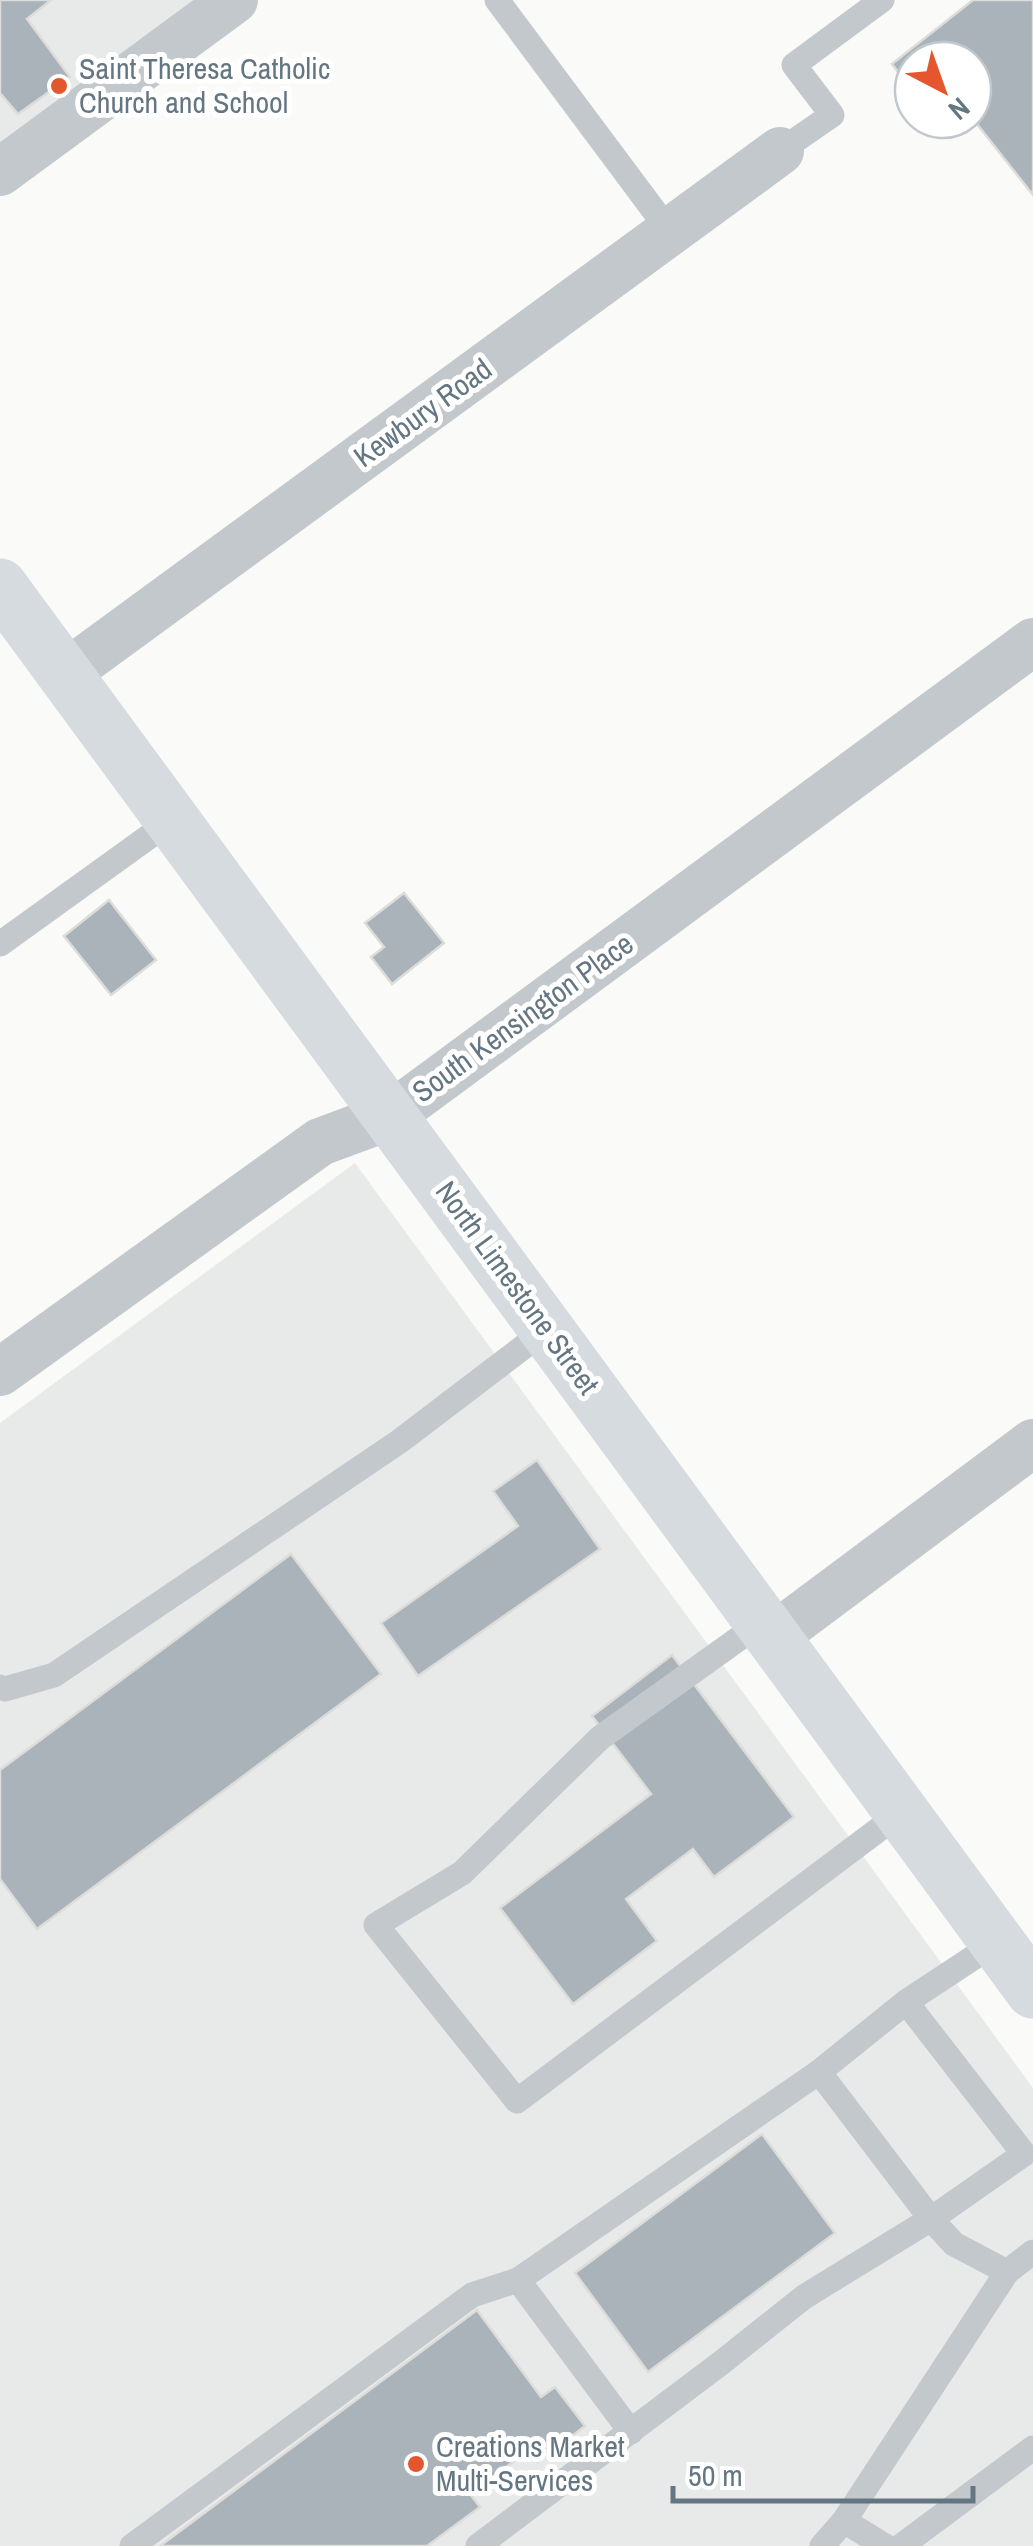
<svg xmlns="http://www.w3.org/2000/svg" width="1033" height="2546" font-family="'Archivo Narrow',sans-serif">
<style>
.built{fill:#e8e9e9}
.building{fill:#aab3b9;stroke:#dcdcda;stroke-width:2.5}
.lines{fill:none;stroke-linecap:round;stroke-linejoin:round}
.lane{stroke:#c3c8cc;stroke-width:25}
.street{stroke:#c3c8cc;stroke-width:48}
.primary{stroke:#d6dbdf;stroke-width:55}
.poi-dot{fill:#e4572e;stroke:#fff;stroke-width:4}
.labels{text-anchor:middle;stroke-width:10;stroke-linejoin:round;paint-order:stroke}
.poi-label{font-size:30px;fill:#657683;stroke:#fff;text-anchor:start}
.street-label{font-size:30px;fill:#657683;stroke:#fff}
</style>
<rect width="100%" height="100%" fill="#fafaf8"/>
<!-- built -->
<g class="built">
<path d="M 0,0 L 234,0 L 0,172 Z"/>
<path d="M 355,1163 L 1033,2088 L 1033,2546 L 0,2546 L 0,1423 Z"/>
</g>
<!-- building -->
<g class="building">
<path d="M 0,0 L 51,0 L 27,19 L 70,77 L 18,114 L 0,93 Z"/>
<path d="M 973,0 L 1033,0 L 1033,195 L 973,119 L 973,60 L 913,60 L 913,92 L 892,64 Z"/>
<path d="M 404,893 L 444,943 L 392,984 L 371,957 L 384,947 L 365,923 Z"/>
<path d="M 109,900 L 156,960 L 111,995 L 64,936 Z"/>
<path d="M 537,1460 L 600,1549 L 418,1676 L 381,1623 L 518,1526 L 493,1491 Z"/>
<path d="M 291,1554 L 381,1674 L 37,1929 L 0,1879 L 0,1770 Z"/>
<path d="M 672,1655 L 794,1817 L 714,1877 L 693,1849 L 626,1899 L 657,1941 L 573,2004 L 500,1908 L 651,1794 L 592,1716 Z"/>
<path d="M 762,2134 L 835,2233 L 648,2372 L 575,2273 Z"/>
<path d="M 477,2310 L 541,2397 L 555,2387 L 585,2426 L 538,2462 L 529,2450 L 470,2494 L 480,2507 L 427,2546 L 160,2546 Z"/>
</g>
<g class="lines">
<!-- lane -->
<g class="lane">
<path d="M 497,0 L 670,232"/>
<path d="M 780,151 L 832,115 L 794,65 L 882,0"/>
<path d="M 0,944 L 172,820"/>
<path d="M 762,1622 L 600,1738 L 462,1873 L 376,1925 L 517,2101 L 902,1812"/>
<path d="M 0,1687 L 5,1689 L 54,1675 L 400,1441 L 547,1329"/>
<path d="M 819,2072 L 931,2219 L 954,2244 L 1007,2272"/>
<path d="M 518,2280 L 631,2432"/>
<path d="M 844,2521 L 885,2546"/>
<path d="M 132,2546 L 472,2295 L 518,2280 L 819,2072 L 906,2002 L 997,1942"/>
<path d="M 478,2546 L 721,2363 L 804,2297 L 931,2219 L 1024,2154 L 906,2002"/>
<path d="M 822,2546 L 844,2521 L 1007,2272 L 1033,2252"/>
<path d="M 901,2546 L 1033,2448"/>
</g>
<!-- street -->
<g class="street">
<path d="M 0,172 L 234,0"/>
<path d="M 65,674 L 780,151"/>
<path d="M 0,1372 L 320,1142 L 390,1116 L 1033,642"/>
<path d="M 773,1637 L 1033,1443"/>
</g>
<!-- primary -->
<path class="primary" d="M 0,586 L 1033,1991"/>
</g>
<!-- markers -->
<g class="poi-dot">
<circle cx="59" cy="86" r="10"/>
<circle cx="416" cy="2464" r="10"/>
</g>
<g class="labels">
<!-- poi labels -->
<g class="poi-label">
<text x="79" y="79">Saint Theresa Catholic<tspan x="79" dy="34">Church and School</tspan></text>
<text x="436" y="2457">Creations Market<tspan x="436" dy="34">Multi-Services</tspan></text>
</g>
<!-- street labels -->
<g class="street-label">
<text transform="translate(423 413) rotate(-36)" y="10">Kewbury Road</text>
<text transform="translate(523 1018) rotate(-36)" y="10">South Kensington Place</text>
<text transform="translate(517 1288) rotate(54)" y="10">North Limestone Street</text>
</g>
</g>
<!-- north arrow -->
<g transform="translate(943 90) rotate(139)"><circle r="48" fill="#ffffff" stroke="#c1c8cd" stroke-width="2.5"/>
<path d="M0-8L18 38L0 25L-18 38Z" fill="#e4572e"/>
<text y="-15" font-size="28" font-weight="bold" text-anchor="middle" fill="#657683">N</text>
</g>
<!-- scale -->
<path d="M673 2486v15h300v-15" fill="none" stroke="#657683" stroke-width="5"/>
<text x="688" y="2486" font-size="30" fill="#657683" stroke="#ffffff" stroke-width="8" paint-order="stroke">50 m</text>
</svg>
